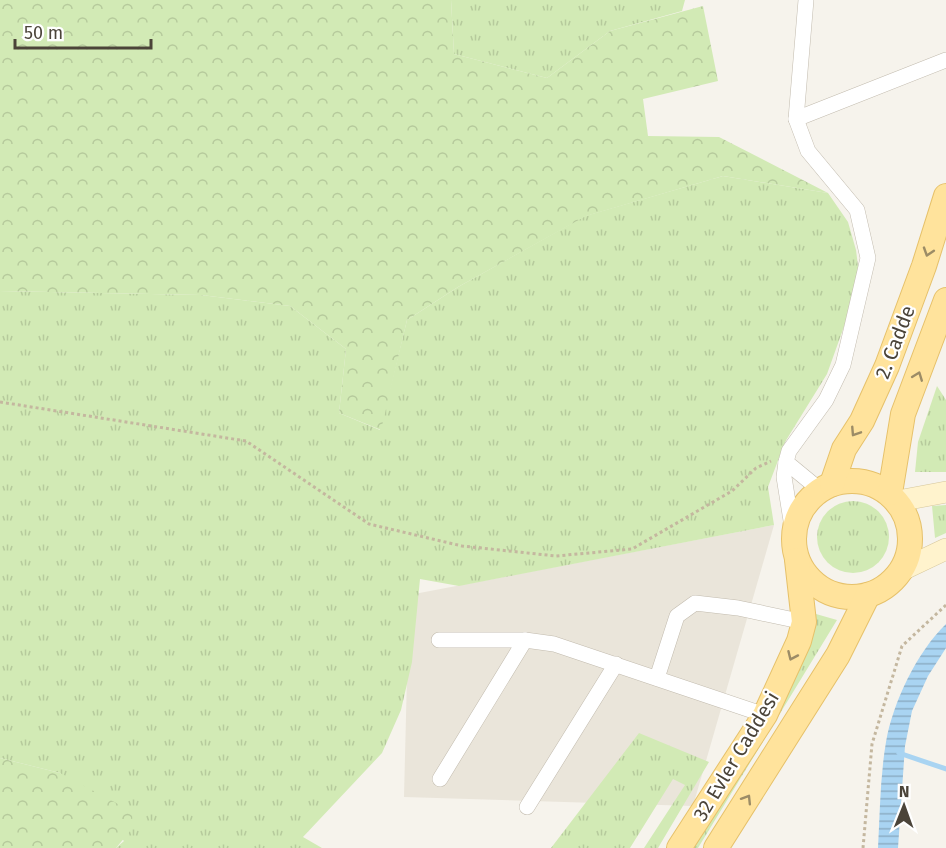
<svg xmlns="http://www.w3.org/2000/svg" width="946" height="848" font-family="'Fira Sans',sans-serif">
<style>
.residential{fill:#eae5da}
.grass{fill:url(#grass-tufts)}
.forest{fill:url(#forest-crowns)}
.water{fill:url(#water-rules)}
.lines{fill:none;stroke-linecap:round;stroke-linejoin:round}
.stream{stroke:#a9d4f2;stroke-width:5}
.minor-casing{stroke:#c2bbae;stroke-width:16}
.secondary-casing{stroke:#d6c79b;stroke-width:22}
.primary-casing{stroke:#e6c16a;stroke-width:26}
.path{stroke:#c4b79f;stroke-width:3;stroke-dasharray:3 3;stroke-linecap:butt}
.minor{stroke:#fff;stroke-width:15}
.secondary{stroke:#fff3cd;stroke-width:21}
.primary{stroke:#ffe39c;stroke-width:24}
.oneway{stroke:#9c8c66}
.labels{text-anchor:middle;stroke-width:4.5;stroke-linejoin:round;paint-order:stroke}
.street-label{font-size:20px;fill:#4b4439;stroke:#fff}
</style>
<defs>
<pattern id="grass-tufts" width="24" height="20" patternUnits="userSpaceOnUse" patternTransform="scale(1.5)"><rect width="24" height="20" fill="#d2eab5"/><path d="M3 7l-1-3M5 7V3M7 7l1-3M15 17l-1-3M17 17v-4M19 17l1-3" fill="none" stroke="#b6ca9c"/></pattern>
<pattern id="forest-crowns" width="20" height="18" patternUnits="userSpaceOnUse" patternTransform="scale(1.5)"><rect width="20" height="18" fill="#d2eab5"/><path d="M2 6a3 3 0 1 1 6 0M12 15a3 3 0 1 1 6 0" fill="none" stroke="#b6ca9c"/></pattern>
<pattern id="water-rules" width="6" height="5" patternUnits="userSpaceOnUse" patternTransform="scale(1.5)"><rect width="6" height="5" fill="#a9d4f2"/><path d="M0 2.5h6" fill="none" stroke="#8caec5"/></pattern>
</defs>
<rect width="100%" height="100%" fill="#f6f3ec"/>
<!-- residential -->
<path class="residential" d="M 774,525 L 693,806 L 404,797 L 409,595 Z"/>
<!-- grass -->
<g class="grass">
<path d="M 451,0 L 685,0 L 682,11 L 610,31 L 547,78 L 454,54 Z"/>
<path d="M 723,176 L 828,193 L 848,222 L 856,250 L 860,282 L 827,374 L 785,442 L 768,487 L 774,525 L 459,586 L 420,579 L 412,662 L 401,710 L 382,753 L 303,837 L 322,848 L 116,848 L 124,841 L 60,773 L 0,758 L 0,291 L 201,295 L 290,306 L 346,349 L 339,413 L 380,430 L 407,320 L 458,287 L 585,216 Z"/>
<path d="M 937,386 L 946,400 L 946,472 L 915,472 L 918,442 Z"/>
<circle cx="853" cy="537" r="36"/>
<path d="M 946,505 L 946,533 L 935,538 L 932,506 Z"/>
<path d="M 816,614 L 837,620 L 698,848 L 692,848 L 811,635 Z"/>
<path d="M 639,733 L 709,762 L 658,848 L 644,848 L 685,785 L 673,779 L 630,848 L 551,848 Z"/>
</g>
<!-- forest -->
<g class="forest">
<path d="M 0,0 L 451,0 L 454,54 L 547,78 L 610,31 L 703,6 L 718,81 L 643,99 L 648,136 L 719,137 L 828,193 L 723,176 L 586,216 L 458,287 L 407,320 L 381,430 L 339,413 L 346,349 L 290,306 L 201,295 L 0,291 Z"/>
<path d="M 0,758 L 60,773 L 133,812 L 131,830 L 116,848 L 0,848 Z"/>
</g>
<!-- water -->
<path class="water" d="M 946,624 L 946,648 L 928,676 L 912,711 L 905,746 L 898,848 L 878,848 C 880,813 880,777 886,742 C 893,702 917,652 946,624 Z"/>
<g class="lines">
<!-- stream -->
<path class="stream" d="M 899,753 L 946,769"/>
<defs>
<g id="minor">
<path d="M 806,0 L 796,119 L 808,151 L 857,210 L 868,258 L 843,365 L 826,400 L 789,451 L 786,462 L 820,490"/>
<path d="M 796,119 L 946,60"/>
<path d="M 786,462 L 784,477 L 794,539"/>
<path d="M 439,640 L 525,640 L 554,644 L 765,715"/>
<path d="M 657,678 L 677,616 L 695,603 L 738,608 L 804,622"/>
<path d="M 440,779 L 525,640"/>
<path d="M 527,807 L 616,664"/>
</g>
<g id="secondary">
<path d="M 898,501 L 946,492"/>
<path d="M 902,570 L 946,549"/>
</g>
<g id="primary">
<circle cx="852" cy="539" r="58"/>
<path d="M 832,484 L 844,449 L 862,421 L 887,366 L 924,266 L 946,196"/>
<path d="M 890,493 L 903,414 L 946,300"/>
<path d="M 679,848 L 765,715 L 799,641 L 804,622 L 797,560"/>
<path d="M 716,848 L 838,655 L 868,595"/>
</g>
</defs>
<!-- minor casing -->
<use href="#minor" class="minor-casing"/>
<!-- secondary casing -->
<use href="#secondary" class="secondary-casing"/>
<!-- primary casing -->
<use href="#primary" class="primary-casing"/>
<!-- path -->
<g class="path">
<path d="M 0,402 L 246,441 L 369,524 L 462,546 L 556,556 L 632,549 L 732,491 L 756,468 L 771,461"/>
<path d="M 863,848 L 872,744 L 902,646 L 946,605"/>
</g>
<!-- minor -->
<use href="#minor" class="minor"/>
<!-- secondary -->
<use href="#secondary" class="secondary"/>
<!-- primary -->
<use href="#primary" class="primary"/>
</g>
<!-- one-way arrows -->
<defs><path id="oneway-chevron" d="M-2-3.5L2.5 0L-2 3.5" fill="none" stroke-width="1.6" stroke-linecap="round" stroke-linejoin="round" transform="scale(1.5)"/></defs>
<g class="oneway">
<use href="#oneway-chevron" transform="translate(928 252) rotate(108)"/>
<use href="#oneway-chevron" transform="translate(918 376) rotate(-69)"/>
<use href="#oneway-chevron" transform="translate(855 432) rotate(123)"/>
<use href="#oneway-chevron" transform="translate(792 656) rotate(114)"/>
<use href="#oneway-chevron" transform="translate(747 799) rotate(-58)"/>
</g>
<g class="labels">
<!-- street labels -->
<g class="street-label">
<text transform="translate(895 342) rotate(-69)" y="7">2. Cadde</text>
<text transform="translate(736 756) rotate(-59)" y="7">32 Evler Caddesi</text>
</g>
</g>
<!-- north arrow -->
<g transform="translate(904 806) rotate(1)" stroke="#ffffff" stroke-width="4.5" paint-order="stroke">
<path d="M0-4.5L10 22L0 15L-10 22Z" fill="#4b4439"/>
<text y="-9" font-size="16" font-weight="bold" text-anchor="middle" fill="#4b4439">N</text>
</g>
<!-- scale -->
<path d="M15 39v9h136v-9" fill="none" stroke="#4b4439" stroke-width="3"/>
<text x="24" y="39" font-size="18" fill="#4b4439" stroke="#ffffff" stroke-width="4.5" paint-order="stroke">50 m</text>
</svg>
